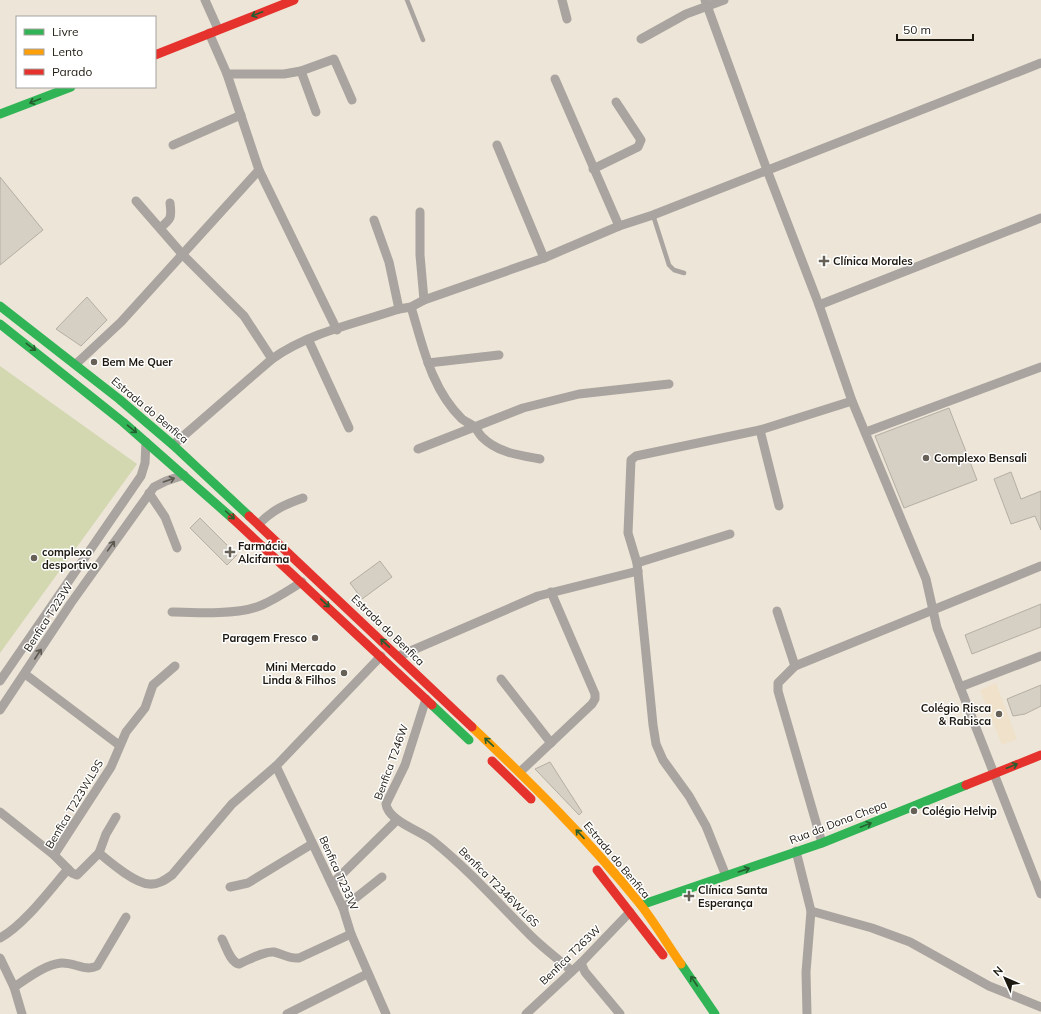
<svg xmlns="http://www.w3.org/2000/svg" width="1041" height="1014" font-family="Mulish,sans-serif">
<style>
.built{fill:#f0e2ca}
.green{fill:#d3d8b1}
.building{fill:#d5cfc4;stroke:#b4aea3}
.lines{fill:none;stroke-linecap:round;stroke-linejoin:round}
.lane{stroke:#a9a49f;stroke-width:4.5}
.street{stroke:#a9a49f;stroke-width:9}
.fast{stroke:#30b455;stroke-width:9}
.slow{stroke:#ff9f0a;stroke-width:9}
.jam{stroke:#e5322d;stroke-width:9}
.oneway{stroke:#265f2f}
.oneway2{stroke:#5d5850}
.poi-dot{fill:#666056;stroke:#fff;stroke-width:1.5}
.labels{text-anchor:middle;stroke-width:3;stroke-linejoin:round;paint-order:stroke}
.poi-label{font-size:11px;font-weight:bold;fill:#1e1910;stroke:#fff;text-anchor:start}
.street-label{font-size:11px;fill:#1e1910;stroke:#fff}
</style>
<rect width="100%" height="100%" fill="#ede5d7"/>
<!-- built -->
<path class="built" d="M 996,683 L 1017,739 L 1002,745 L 980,690 Z"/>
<!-- green -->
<path class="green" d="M 0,366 L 137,464 L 0,653 Z"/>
<!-- building -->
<g class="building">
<path d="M 0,177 L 43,230 L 0,265 Z"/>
<path d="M 87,297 L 107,320 L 81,346 L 56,329 Z"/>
<path d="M 949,408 L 977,480 L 904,508 L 875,436 Z"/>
<path d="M 1011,472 L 1021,499 L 1041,491 L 1041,530 L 1035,516 L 1011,524 L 994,479 Z"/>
<path d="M 200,518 L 237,555 L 227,565 L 190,528 Z"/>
<path d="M 380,561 L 392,577 L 362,599 L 350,583 Z"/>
<path d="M 1041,604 L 1041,627 L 972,654 L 965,635 Z"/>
<path d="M 1041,685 L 1041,706 L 1025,714 L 1013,716 L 1007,699 Z"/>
<path d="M 550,762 L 582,812 L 579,815 L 535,769 Z"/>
</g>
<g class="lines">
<!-- lane -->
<g class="lane">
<path d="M 407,0 L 423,40"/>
<path d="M 653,215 L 669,265 L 674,270 L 684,273"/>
</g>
<!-- street -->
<g class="street">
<path d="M 205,0 L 218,29"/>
<path d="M 562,0 L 567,19"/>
<path d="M 705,0 L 767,170 L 819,305 L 852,401 L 926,579 L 937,628 L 1041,894"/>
<path d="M 209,33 L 227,74 L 259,170 L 337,330"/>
<path d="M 641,39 L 686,14 L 724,0"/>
<path d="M 301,71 L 316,112"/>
<path d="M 227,74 L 284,74 L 301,71 L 334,59 L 352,100"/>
<path d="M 555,79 L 619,226"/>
<path d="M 173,145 L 241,115"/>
<path d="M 497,145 L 544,258"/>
<path d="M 593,169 L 638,147 L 641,140 L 616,102"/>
<path d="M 136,201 L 183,255 L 244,316 L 272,359"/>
<path d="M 420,212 L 420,255 L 424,300"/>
<path d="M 374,220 L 389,262 L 399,309"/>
<path d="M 160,228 C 171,219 172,218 170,203"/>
<path d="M 819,305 L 1041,218"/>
<path d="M 411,307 C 423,346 431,389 462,419 C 466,422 471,424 475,427 C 477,430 479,434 482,437 C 498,453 519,455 540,459"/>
<path d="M 308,339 L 349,428"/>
<path d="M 428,363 L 499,355"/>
<path d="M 76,364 L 121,322 L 259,170"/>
<path d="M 760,430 L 779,506"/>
<path d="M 866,432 L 1041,367"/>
<path d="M 173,445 L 272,359 C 308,333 357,323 399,309 L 411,307 L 424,300 L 544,258 L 619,226 L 653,215 L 1041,63"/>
<path d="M 418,449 L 523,408 L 579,394 L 669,384"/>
<path d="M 149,493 L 165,517 L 177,548"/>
<path d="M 259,524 C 272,510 286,504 303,498"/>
<path d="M 637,563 L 730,534"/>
<path d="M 777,611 L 795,666"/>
<path d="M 172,612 C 197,613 239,615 262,605 C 276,599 289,590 302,582"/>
<path d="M 399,656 L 538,596 L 638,571"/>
<path d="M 25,674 L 119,745"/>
<path d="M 501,679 L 551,743"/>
<path d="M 0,681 L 141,476 L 145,463 L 146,442"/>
<path d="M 960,687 L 1041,656"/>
<path d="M 426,699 L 405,765 L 386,804 C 388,821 421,831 433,841 C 468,869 498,903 530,935 C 543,948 558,959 572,971"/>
<path d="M 0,710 L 71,603 L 154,487 L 166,481 L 184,475"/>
<path d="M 276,766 L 343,908 L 351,934 L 386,1014"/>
<path d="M 520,772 L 592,704 L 595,699 L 595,694 L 551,592"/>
<path d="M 0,812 L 54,855 L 72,873 L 77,875 L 99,853 L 106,834 L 116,817"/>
<path d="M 822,843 L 778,691 L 778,683 L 795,666 L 1041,566"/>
<path d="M 796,851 L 811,911 L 806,972 L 807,1014"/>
<path d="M 99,853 C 111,863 134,883 149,884 C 158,885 165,880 172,875 L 232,804 L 276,766 L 381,656"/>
<path d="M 54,855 L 111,767 L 126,732 L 145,708 L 153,685 L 175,666"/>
<path d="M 726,876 L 706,826 L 689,796 L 663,760 L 656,744 L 653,725 L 637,563 L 628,533 L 631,460 L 636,456 L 760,430 L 852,401"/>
<path d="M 332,884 L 397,820"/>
<path d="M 230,887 L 248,883 L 312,844"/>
<path d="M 343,908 L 382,877"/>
<path d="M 811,911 L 872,928 L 910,942 L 989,986 L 1041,1007"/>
<path d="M 0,938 C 23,926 50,890 68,869"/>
<path d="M 222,939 C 226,946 230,962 239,964 C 249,960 263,951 274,952 C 283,954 289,959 299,958 L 351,934"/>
<path d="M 0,958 L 14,987 L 22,1014"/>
<path d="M 581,963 L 585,972 L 620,1014"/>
<path d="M 14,987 C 28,978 44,965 61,963 C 74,962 85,972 97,966 L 126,917"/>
<path d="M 287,1014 L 367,974"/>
<path d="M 526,1014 L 581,963 L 630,912"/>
</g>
<!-- fast -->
<g class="fast">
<path d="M 0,114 L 71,87"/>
<path d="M 0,306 L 119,399 L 173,445 L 249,516"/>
<path d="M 0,324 L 123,422 L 232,518"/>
<path d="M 432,705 L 469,740"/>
<path d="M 641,905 L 822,843 L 966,785"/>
<path d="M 681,964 L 715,1014"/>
</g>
<!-- slow -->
<path class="slow" d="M 472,727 C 531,783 589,840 640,904 C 655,923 667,944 681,964"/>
<!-- jam -->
<g class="jam">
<path d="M 155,55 L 294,0"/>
<path d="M 249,516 L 472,727"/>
<path d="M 232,518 L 432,705"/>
<path d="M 492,761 L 531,799"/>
<path d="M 966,785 L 1041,755"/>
<path d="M 597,870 L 663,955"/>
</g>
</g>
<!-- one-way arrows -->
<defs><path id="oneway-shaft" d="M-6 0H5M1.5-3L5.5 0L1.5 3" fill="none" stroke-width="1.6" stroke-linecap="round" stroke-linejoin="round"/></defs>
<g class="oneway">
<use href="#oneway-shaft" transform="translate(257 14) rotate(159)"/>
<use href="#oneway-shaft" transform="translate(35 101) rotate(159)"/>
<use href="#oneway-shaft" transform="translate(31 347) rotate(37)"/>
<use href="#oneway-shaft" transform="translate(132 429) rotate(40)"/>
<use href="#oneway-shaft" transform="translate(230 515) rotate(42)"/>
<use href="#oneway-shaft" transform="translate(325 603) rotate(43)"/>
<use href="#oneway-shaft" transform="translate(385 643) rotate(-137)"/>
<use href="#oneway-shaft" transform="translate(489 742) rotate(-137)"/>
<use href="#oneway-shaft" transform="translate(1012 766) rotate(-22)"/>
<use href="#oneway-shaft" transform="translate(866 825) rotate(-22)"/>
<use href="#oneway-shaft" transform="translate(580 834) rotate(-133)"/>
<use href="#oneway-shaft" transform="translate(744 870) rotate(-19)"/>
<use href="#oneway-shaft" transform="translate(694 981) rotate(-124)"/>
</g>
<g class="oneway2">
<use href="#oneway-shaft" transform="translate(169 480) rotate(-19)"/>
<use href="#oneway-shaft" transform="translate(111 546) rotate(-54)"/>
<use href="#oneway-shaft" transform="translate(38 654) rotate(-57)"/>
</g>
<!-- markers -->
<g class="poi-dot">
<path d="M822 255h4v4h4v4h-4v4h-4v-4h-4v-4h4z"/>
<circle cx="94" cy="362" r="4"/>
<circle cx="926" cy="458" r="4"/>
<path d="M228 546h4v4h4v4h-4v4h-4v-4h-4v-4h4z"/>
<circle cx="34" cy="558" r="4"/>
<circle cx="315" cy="638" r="4"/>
<circle cx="344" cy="673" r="4"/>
<circle cx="999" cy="714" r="4"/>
<circle cx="914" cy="811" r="4"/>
<path d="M687 890h4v4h4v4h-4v4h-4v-4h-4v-4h4z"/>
</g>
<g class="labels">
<!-- poi labels -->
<g class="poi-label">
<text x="833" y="265">Clínica Morales</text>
<text x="102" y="366">Bem Me Quer</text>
<text x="934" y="462">Complexo Bensali</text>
<text x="238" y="550">Farmácia<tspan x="238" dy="13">Alcifarma</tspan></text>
<text x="42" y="556">complexo<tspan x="42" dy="13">desportivo</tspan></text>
<text x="307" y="642" text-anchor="end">Paragem Fresco</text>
<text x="336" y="671" text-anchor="end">Mini Mercado<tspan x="336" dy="13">Linda &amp; Filhos</tspan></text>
<text x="991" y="712" text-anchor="end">Colégio Risca<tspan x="991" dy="13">&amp; Rabisca</tspan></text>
<text x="922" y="815">Colégio Helvip</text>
<text x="698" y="894">Clínica Santa<tspan x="698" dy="13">Esperança</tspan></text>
</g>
<!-- street labels -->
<g class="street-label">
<text transform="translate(150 410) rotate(40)" y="4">Estrada do Benfica</text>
<text transform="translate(48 617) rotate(-57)" y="4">Benfica T223W</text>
<text transform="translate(388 630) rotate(44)" y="4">Estrada do Benfica</text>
<text transform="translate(391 762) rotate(-70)" y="4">Benfica T246W</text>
<text transform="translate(74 804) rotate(-59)" y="4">Benfica T223W.L9S</text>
<text transform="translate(838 822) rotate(-21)" y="4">Rua da Dona Chepa</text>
<text transform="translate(617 860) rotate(50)" y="4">Estrada do Benfica</text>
<text transform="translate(339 873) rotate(66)" y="4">Benfica T233W</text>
<text transform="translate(499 887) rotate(45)" y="4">Benfica T2346W.L6S</text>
<text transform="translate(570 955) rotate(-44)" y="4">Benfica T263W</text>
</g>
</g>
<!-- legend -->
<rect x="16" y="16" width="140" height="72" fill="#ffffff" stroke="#a5a39f"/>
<rect x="24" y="29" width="20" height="6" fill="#30b455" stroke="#a5a39f"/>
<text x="52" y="36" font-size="12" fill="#1e1910">Livre</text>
<rect x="24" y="49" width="20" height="6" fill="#ff9f0a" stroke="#a5a39f"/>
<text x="52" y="56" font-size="12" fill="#1e1910">Lento</text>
<rect x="24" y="69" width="20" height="6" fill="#e5322d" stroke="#a5a39f"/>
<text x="52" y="76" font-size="12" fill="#1e1910">Parado</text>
<!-- north arrow -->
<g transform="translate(1005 978) rotate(315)" stroke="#ffffff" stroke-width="3" paint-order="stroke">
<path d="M0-3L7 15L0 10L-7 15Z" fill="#1e1910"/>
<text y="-6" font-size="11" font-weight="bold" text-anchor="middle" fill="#1e1910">N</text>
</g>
<!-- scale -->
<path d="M897 34v6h76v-6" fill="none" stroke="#1e1910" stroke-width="2"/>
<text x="903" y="34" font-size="12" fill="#1e1910" stroke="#ffffff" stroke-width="3" paint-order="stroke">50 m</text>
</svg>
